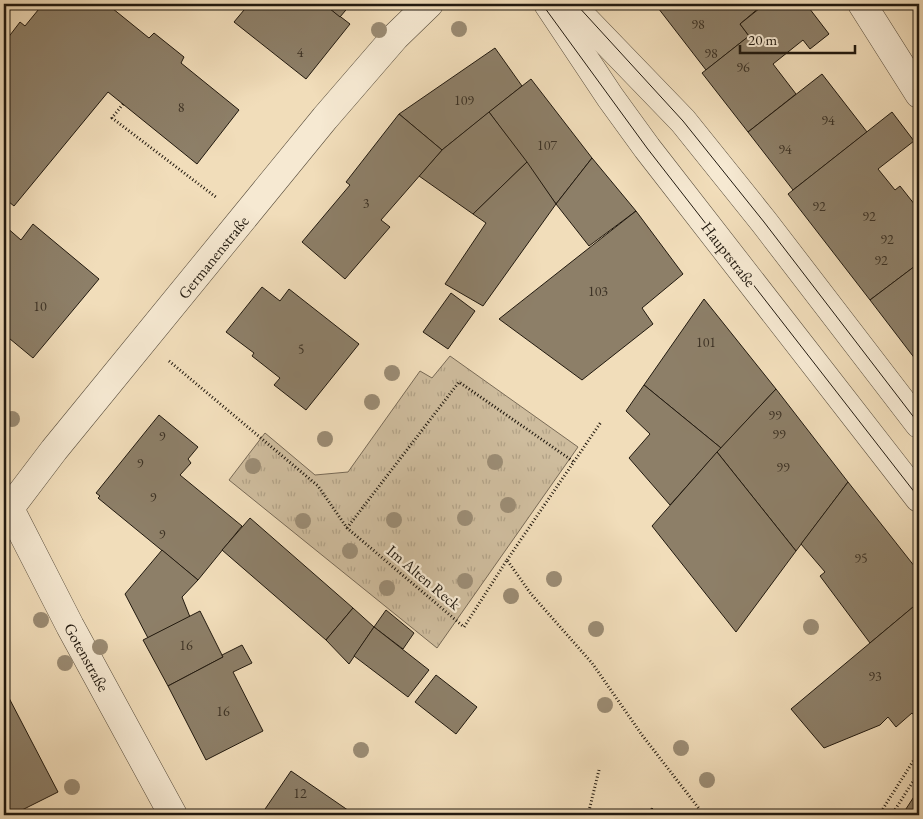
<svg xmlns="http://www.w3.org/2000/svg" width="923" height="819" font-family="'EB Garamond',serif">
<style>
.grass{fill:url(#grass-tufts);stroke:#786a56}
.building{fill:#8d7f68;stroke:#21190f}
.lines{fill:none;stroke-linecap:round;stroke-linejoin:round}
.minor-casing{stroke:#554a3a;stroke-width:29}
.tertiary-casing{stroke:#554a3a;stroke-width:29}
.path{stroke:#21190f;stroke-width:3;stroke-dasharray:1 2.5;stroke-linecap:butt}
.minor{stroke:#f6e9d2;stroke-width:28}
.tertiary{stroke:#f6e9d2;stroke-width:28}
.tram{stroke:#21190f;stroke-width:1}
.tree{fill:#9b8c74}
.labels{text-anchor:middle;stroke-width:4.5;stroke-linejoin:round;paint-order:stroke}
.number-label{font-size:14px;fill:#3c3225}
.street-label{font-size:16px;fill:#21190f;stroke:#f6e9d2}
</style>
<defs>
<pattern id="grass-tufts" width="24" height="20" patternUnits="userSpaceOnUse" patternTransform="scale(1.25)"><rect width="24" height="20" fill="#cebc9d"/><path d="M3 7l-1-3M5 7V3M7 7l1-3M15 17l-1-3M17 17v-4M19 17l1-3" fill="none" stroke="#b1a186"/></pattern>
</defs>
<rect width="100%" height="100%" fill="#f1ddba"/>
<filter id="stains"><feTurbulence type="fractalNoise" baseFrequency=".004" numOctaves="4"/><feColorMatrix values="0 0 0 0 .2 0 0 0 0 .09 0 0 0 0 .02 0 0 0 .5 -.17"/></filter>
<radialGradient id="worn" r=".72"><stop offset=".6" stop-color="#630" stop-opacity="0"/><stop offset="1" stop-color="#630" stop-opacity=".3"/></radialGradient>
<!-- grass -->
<path class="grass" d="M 450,356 L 578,447 L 437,648 L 229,480 L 265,433 L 315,475 L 348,472 L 420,371 L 432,378 Z"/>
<!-- building -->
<g class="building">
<path d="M 43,4 L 107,4 L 149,38 L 154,33 L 184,57 L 181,63 L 239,110 L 197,164 L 108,92 L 14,206 L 4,198 L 4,43 L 20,22 L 25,26 Z"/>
<path d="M 249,4 L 324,4 L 350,24 L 306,79 L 234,22 Z"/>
<path d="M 324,4 L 351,4 L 340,17 Z"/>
<path d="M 655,4 L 758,4 L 760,7 L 740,24 L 749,36 L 706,70 Z"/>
<path d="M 765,4 L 806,4 L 829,34 L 810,49 L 803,40 L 773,64 L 796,94 L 748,132 L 702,73 L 749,36 L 740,24 Z"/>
<path d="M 495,48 L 522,86 L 442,150 L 399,114 Z"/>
<path d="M 822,74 L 867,132 L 793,190 L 748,132 Z"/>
<path d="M 531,79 L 592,158 L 556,204 L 489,112 Z"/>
<path d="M 489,112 L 527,162 L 473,214 L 419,176 L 442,150 Z"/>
<path d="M 892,112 L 914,141 L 878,169 L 895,190 L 900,186 L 919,210 L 919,263 L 870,300 L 788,194 Z"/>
<path d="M 399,114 L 442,150 L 381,220 L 390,227 L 345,279 L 302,242 L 350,185 L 346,182 Z"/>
<path d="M 592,158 L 636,211 L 589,246 L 556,204 Z"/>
<path d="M 527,162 L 556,204 L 483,306 L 445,284 L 486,223 L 473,214 Z"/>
<path d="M 636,211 L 683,274 L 642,308 L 653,324 L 582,380 L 499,319 Z"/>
<path d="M 33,224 L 99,279 L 33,358 L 4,334 L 4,228 L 5,226 L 21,240 Z"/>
<path d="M 919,263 L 919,364 L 870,300 Z"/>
<path d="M 262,287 L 280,301 L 289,289 L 359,344 L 306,410 L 274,385 L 280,378 L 252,356 L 254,353 L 226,332 Z"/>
<path d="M 451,293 L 475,311 L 448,349 L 423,332 Z"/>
<path d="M 704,299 L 776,389 L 721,448 L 644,385 Z"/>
<path d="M 644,385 L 721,448 L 670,505 L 629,458 L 650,434 L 626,411 Z"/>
<path d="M 776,389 L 848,482 L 796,551 L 717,452 Z"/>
<path d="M 159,415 L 198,447 L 188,459 L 191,463 L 180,475 L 242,526 L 198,580 L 98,498 L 100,496 L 96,493 Z"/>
<path d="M 717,452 L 796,551 L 736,632 L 652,526 Z"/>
<path d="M 848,482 L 919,572 L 919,602 L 870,643 L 820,576 L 825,572 L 801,544 Z"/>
<path d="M 250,518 L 353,608 L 326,640 L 222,550 Z"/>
<path d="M 162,550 L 198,580 L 182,597 L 190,617 L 148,638 L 125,594 Z"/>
<path d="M 919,602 L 919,721 L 912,713 L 896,727 L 888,717 L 880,725 L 824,748 L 791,709 Z"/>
<path d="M 353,608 L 374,627 L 349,664 L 326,640 Z"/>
<path d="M 386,610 L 414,633 L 403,649 L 374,627 Z"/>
<path d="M 200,611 L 223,657 L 168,686 L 143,640 Z"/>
<path d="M 374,627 L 429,670 L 408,697 L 354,656 Z"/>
<path d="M 242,645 L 252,663 L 233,672 L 263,731 L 206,760 L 168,686 L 223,657 L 222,655 Z"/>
<path d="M 436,675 L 477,707 L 456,734 L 415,702 Z"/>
<path d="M 9,698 L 58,792 L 12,815 L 4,815 L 4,701 Z"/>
<path d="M 291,771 L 355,815 L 261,815 Z"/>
<path d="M 919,789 L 919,815 L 902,815 Z"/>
<path d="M 652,808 L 659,815 L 643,815 Z"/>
</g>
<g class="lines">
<defs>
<g id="minor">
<path d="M 862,4 L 919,94"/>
<path d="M 4,497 L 70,626 L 173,815"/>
<path d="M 4,516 L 54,450 L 325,118 L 395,37 L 429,4"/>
</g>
<g id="tertiary">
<path d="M 548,4 L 610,97 L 647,148 L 919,498"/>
<path d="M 570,4 L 683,121 L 764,222 L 919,424"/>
</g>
</defs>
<!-- minor casing -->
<use href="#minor" class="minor-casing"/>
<!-- tertiary casing -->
<use href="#tertiary" class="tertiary-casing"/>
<!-- path -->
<g class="path">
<path d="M 123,104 L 112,118 L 217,198"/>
<path d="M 169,361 L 318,486 L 347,528 L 464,627 L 507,560 L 531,594 L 592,663 L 642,735 L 704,815"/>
<path d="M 347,528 L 459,382 L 574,462"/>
<path d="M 507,560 L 601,422"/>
<path d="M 588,815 L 599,770"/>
<path d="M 879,815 L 919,752"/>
<path d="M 887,815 L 893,813 L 919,772"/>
</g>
<!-- minor -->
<use href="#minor" class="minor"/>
<!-- tertiary -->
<use href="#tertiary" class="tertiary"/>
<!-- tram -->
<g class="tram">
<path d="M 542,4 L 647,148 L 919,498"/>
<path d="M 576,4 L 683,121 L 764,222 L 919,424"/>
</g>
</g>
<!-- trees -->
<g class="tree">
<circle cx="459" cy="29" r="8"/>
<circle cx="379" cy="30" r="8"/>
<circle cx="392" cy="373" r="8"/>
<circle cx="372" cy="402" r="8"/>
<circle cx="12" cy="419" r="8"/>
<circle cx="325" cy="439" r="8"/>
<circle cx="495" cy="462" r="8"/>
<circle cx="253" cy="466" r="8"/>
<circle cx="508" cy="505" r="8"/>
<circle cx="465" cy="518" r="8"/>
<circle cx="394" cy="520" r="8"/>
<circle cx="303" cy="521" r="8"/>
<circle cx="350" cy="551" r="8"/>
<circle cx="554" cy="579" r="8"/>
<circle cx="465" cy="581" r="8"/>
<circle cx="387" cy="588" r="8"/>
<circle cx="511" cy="596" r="8"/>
<circle cx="41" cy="620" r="8"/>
<circle cx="811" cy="627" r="8"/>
<circle cx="596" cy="629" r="8"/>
<circle cx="100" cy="647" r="8"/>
<circle cx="65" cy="663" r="8"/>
<circle cx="605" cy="705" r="8"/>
<circle cx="681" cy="748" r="8"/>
<circle cx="361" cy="750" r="8"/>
<circle cx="707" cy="780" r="8"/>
<circle cx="72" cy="787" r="8"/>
</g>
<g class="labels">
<!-- number labels -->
<g class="number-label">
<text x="698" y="29">98</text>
<text x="300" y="57">4</text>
<text x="711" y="58">98</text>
<text x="743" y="72">96</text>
<text x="464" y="105">109</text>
<text x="181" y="112">8</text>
<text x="828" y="125">94</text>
<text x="547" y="150">107</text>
<text x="785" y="154">94</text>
<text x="366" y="208">3</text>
<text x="819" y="211">92</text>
<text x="869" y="221">92</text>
<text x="887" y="244">92</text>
<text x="881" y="265">92</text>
<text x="598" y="296">103</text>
<text x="40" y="311">10</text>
<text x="706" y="347">101</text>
<text x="301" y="354">5</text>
<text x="775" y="420">99</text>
<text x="779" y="439">99</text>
<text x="162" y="441">9</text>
<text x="140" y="468">9</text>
<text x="783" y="472">99</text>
<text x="153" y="502">9</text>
<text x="162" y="539">9</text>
<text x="861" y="563">95</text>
<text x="186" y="650">16</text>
<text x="875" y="681">93</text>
<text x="223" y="716">16</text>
<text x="300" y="798">12</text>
</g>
<!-- street labels -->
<g class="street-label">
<text transform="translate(729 254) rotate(52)" y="6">Hauptstraße</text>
<text transform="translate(213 257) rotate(-51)" y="6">Germanenstraße</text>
<text transform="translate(424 577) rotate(40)" y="6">Im Alten Reck</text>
<text transform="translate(87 657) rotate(61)" y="6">Gotenstraße</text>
</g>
</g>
<!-- margin -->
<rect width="923" height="819" fill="none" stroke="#f1ddba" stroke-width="20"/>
<rect x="5" y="5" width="913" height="809" fill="none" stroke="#21190f" stroke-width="2.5"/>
<rect x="10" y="10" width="903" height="799" fill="none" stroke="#21190f"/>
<!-- scale -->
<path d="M740 45v8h115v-8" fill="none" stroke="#21190f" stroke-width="2.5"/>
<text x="748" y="45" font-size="15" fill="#21190f" stroke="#f6e9d2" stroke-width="4" paint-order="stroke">20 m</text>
<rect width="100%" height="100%" filter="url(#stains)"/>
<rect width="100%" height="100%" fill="url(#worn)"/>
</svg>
